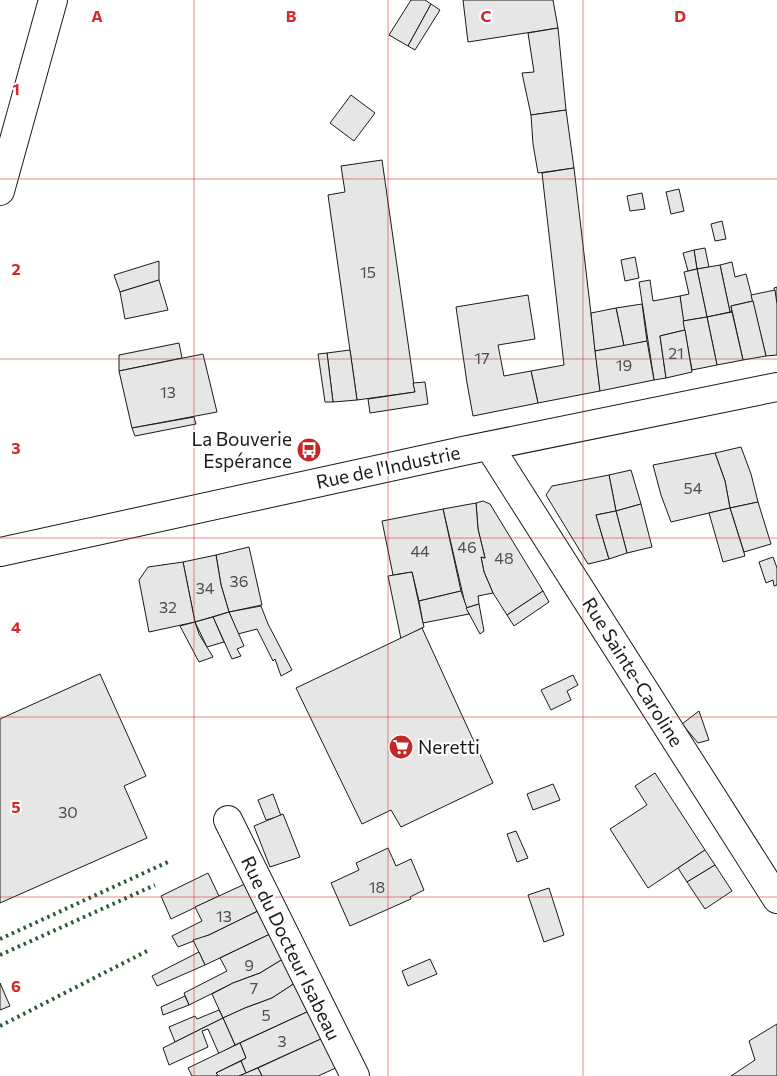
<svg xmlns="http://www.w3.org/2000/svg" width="777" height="1076" font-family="Commissioner,sans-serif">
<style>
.building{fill:#e6e6e6;stroke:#1a1a1a}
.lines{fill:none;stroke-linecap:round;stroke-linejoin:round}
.street-casing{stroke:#1a1a1a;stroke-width:30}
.secondary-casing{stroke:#1a1a1a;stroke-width:30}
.street{stroke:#fff;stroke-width:28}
.secondary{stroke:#fff;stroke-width:28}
.hedge{stroke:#2b5a34;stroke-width:4;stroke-dasharray:2.5 4;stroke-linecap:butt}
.grid{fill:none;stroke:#d62828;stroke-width:1;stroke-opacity:0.55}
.labels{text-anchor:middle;stroke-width:4;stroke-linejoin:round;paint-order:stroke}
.number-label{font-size:16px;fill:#4d4d4d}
.poi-label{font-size:19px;fill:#1a1a1a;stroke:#fff;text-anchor:end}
.street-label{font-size:19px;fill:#1a1a1a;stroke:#fff}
.grid-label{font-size:16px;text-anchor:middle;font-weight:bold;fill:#d62828;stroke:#fff;stroke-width:4;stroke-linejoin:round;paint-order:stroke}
</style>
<rect width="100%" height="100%" fill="#fff"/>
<!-- building -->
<g class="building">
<path d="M 411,0 L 425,0 L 431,4 L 408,46 L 389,35 Z"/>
<path d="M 463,0 L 553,0 L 558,28 L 468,42 Z"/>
<path d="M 431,4 L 440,10 L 415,50 L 408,46 Z"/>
<path d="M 558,28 L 566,110 L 531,115 L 522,73 L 534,72 L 528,33 Z"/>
<path d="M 351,95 L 375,113 L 354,141 L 330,123 Z"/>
<path d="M 566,110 L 574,168 L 538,173 L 533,144 L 531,115 Z"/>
<path d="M 382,160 L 415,392 L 357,400 L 328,195 L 345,192 L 341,166 Z"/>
<path d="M 574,168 L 600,391 L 538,403 L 531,371 L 564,365 L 542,173 Z"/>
<path d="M 679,189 L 684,211 L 671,214 L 666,192 Z"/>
<path d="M 642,193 L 645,209 L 630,211 L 627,196 Z"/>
<path d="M 722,221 L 726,239 L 715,241 L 711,224 Z"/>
<path d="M 705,248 L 709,267 L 697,269 L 694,250 Z"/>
<path d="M 694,250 L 697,269 L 688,271 L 683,253 Z"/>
<path d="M 635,257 L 639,278 L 625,281 L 621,260 Z"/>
<path d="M 159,261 L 159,280 L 120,292 L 114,275 Z"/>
<path d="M 732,262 L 735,277 L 746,274 L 753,301 L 731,306 L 732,312 L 730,312 L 720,265 Z"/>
<path d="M 720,265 L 730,312 L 707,317 L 697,269 Z"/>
<path d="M 697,269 L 707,317 L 683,321 L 680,296 L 689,294 L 684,272 Z"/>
<path d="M 159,280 L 168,310 L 125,319 L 120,292 Z"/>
<path d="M 650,280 L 653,301 L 680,296 L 685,330 L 660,336 L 666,378 L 654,380 L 639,282 Z"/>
<path d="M 777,287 L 777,304 L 774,288 Z"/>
<path d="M 775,290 L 777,304 L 777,355 L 766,356 L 751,295 Z"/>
<path d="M 528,295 L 535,339 L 498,345 L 504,376 L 531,371 L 538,403 L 473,416 L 467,383 L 456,307 Z"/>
<path d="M 753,301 L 766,356 L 743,360 L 731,306 Z"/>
<path d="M 642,304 L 647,341 L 624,346 L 616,308 Z"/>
<path d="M 616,308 L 624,346 L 595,351 L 591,313 Z"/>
<path d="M 732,312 L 743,360 L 717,365 L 707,317 Z"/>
<path d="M 707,317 L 717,365 L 692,370 L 683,321 Z"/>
<path d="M 685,330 L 692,372 L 666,378 L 660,336 Z"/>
<path d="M 647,341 L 654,380 L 600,391 L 595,351 Z"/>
<path d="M 179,343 L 182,358 L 119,371 L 119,355 Z"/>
<path d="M 350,350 L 357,400 L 333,402 L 327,353 Z"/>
<path d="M 327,353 L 333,402 L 325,402 L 318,354 Z"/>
<path d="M 203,354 L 217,412 L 132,428 L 119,371 Z"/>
<path d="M 425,382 L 428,404 L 370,413 L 368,399 L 415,392 L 413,383 Z"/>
<path d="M 194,417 L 196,424 L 135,436 L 132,428 Z"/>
<path d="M 741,447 L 751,474 L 758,502 L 730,508 L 725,481 L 715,453 Z"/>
<path d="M 715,453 L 725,481 L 730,508 L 671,522 L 661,495 L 653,465 Z"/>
<path d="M 631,470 L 641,504 L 616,511 L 609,475 Z"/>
<path d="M 609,475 L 616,511 L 596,515 L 609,559 L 588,564 L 546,495 L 552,486 Z"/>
<path d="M 483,501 L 490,504 L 543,591 L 507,615 L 493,593 L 484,572 L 481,557 L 485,558 L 478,529 L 476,503 Z"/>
<path d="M 758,502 L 771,544 L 744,552 L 730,508 Z"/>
<path d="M 476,503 L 478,529 L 485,558 L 481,557 L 484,572 L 493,593 L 478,596 L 479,604 L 466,608 L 443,509 Z"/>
<path d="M 641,504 L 652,547 L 627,553 L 616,511 Z"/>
<path d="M 730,508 L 745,556 L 723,562 L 709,513 Z"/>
<path d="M 443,509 L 461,591 L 419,601 L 412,572 L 393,575 L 382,521 Z"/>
<path d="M 616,511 L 627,553 L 609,559 L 596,515 Z"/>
<path d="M 249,547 L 262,605 L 229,612 L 221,585 L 216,555 Z"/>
<path d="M 216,555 L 221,585 L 229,612 L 195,622 L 183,562 Z"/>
<path d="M 773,557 L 777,568 L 777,585 L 774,586 L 773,580 L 766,583 L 759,562 Z"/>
<path d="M 183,562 L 195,622 L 149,632 L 139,580 L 148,567 Z"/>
<path d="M 412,572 L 424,627 L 401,639 L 388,576 Z"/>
<path d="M 461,591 L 469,614 L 423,623 L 419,601 Z"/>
<path d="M 543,591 L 549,602 L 514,626 L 507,615 Z"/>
<path d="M 479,604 L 484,631 L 480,634 L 466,608 Z"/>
<path d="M 261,606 L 268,624 L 292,670 L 281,676 L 275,659 L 273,661 L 257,629 L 238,634 L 229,612 Z"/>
<path d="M 229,612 L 244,646 L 237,649 L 241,656 L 232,659 L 213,617 Z"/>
<path d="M 213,617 L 224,642 L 207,647 L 195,622 Z"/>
<path d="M 195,622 L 199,634 L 213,657 L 199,662 L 180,626 Z"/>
<path d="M 422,628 L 493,783 L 401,827 L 391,810 L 362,824 L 296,688 Z"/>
<path d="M 100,674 L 146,776 L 124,786 L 147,838 L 0,903 L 0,719 Z"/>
<path d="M 573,675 L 578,685 L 567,691 L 571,700 L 551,710 L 541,690 Z"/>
<path d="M 699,711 L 709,740 L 698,743 L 682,724 Z"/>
<path d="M 655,773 L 705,850 L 648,888 L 610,829 L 647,805 L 635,786 Z"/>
<path d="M 553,784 L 560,800 L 533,810 L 527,794 Z"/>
<path d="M 273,794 L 281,816 L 266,820 L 258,800 Z"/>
<path d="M 283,814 L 300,857 L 270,867 L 254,826 Z"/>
<path d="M 516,831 L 528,858 L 517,862 L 507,834 Z"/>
<path d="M 388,848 L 396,866 L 411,859 L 424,890 L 410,897 L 411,899 L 350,926 L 331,883 L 359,870 L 356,863 Z"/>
<path d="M 705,850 L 715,865 L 687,882 L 678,868 Z"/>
<path d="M 715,865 L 732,891 L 705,909 L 687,882 Z"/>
<path d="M 208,873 L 219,896 L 171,919 L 161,896 Z"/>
<path d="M 245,884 L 258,911 L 209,935 L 178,947 L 172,936 L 202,921 L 195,907 Z"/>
<path d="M 549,888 L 564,935 L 544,942 L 528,895 Z"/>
<path d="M 258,911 L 270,934 L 205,965 L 193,940 L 209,935 Z"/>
<path d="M 270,934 L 283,959 L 260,973 L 233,983 L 189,1005 L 184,993 L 227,971 L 220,958 Z"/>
<path d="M 199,952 L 205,965 L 157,986 L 152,976 Z"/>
<path d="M 283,959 L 295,983 L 272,998 L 245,1008 L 223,1018 L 212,994 L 233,983 L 260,973 Z"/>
<path d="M 430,959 L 437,974 L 408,986 L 402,971 Z"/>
<path d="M 0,983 L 10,1006 L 0,1010 Z"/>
<path d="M 295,983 L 309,1011 L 235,1045 L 223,1018 L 245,1008 L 272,998 Z"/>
<path d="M 185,996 L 189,1005 L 163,1015 L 161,1007 Z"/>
<path d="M 219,1010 L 223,1018 L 175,1042 L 169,1027 L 195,1016 L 197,1019 Z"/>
<path d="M 309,1011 L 323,1038 L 246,1073 L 241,1061 L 246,1058 L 240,1043 Z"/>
<path d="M 223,1018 L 235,1045 L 219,1054 L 208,1029 L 202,1031 L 208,1047 L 169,1065 L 163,1048 Z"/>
<path d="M 777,1024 L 777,1076 L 731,1076 L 755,1060 L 749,1041 Z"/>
<path d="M 323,1038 L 338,1067 L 318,1076 L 262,1076 L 258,1068 Z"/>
<path d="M 240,1043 L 246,1058 L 216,1073 L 218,1075 L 216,1076 L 192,1076 L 188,1068 Z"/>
<path d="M 241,1061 L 246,1073 L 239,1076 L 216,1076 L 218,1075 L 216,1073 Z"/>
<path d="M 258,1068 L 262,1076 L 239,1076 L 246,1073 Z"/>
</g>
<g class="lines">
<defs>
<g id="street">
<path d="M 489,446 L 777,899"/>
<path d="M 228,820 L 355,1076"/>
</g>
<g id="secondary">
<path d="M 0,191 L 53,0"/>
<path d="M 0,552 L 463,451 L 777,387"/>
</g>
</defs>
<!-- street casing -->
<use href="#street" class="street-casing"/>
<!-- secondary casing -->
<use href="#secondary" class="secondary-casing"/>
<!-- street -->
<use href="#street" class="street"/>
<!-- secondary -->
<use href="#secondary" class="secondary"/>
<!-- hedge -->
<g class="hedge">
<path d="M 0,939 L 170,861"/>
<path d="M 0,955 L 155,885"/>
<path d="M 0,1026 L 147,951"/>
</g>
</g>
<!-- grid -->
<path class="grid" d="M 194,0 L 194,1076M 388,0 L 388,1076M 583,0 L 583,1076M 0,179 L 777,179M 0,359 L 777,359M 0,538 L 777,538M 0,717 L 777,717M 0,897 L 777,897"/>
<!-- icons -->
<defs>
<symbol id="bus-disc" viewBox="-11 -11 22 22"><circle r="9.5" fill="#c62828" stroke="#fff"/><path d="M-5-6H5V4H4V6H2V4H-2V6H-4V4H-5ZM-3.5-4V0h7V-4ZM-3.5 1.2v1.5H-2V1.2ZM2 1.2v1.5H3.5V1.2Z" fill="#fff"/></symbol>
<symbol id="supermarket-disc" viewBox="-11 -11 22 22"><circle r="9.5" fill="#c62828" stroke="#fff"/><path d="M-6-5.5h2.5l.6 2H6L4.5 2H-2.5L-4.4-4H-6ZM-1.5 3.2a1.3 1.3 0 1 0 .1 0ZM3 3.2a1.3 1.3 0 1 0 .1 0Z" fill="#fff"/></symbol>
</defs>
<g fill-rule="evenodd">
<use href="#bus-disc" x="295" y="436" width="28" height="28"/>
<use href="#supermarket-disc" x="387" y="733" width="28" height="28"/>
</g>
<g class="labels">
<!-- number labels -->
<g class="number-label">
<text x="368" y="278">15</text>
<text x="676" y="359">21</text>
<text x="482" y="364">17</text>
<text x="624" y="371">19</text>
<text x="168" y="398">13</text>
<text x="693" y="494">54</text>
<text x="467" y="553">46</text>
<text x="420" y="557">44</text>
<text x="504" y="564">48</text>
<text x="239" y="587">36</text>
<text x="205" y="594">34</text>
<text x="168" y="613">32</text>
<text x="68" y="818">30</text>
<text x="377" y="893">18</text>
<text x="224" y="922">13</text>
<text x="249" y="971">9</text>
<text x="254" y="994">7</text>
<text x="266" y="1021">5</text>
<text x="282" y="1047">3</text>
</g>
<!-- poi labels -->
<g class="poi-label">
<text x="292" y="446">La Bouverie<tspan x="292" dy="22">Espérance</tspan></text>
<text x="418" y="754" text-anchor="start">Neretti</text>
</g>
<!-- street labels -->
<g class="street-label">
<text transform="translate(388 467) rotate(-12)" y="7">Rue de l'Industrie</text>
<text transform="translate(633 672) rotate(58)" y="7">Rue Sainte-Caroline</text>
<text transform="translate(291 948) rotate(64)" y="7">Rue du Docteur Isabeau</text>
</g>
</g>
<g class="grid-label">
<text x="97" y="22">A</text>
<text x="291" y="22">B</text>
<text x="486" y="22">C</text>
<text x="680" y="22">D</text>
<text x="16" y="95">1</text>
<text x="16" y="275">2</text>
<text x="16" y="454">3</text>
<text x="16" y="633">4</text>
<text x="16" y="813">5</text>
<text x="16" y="992">6</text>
</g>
</svg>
